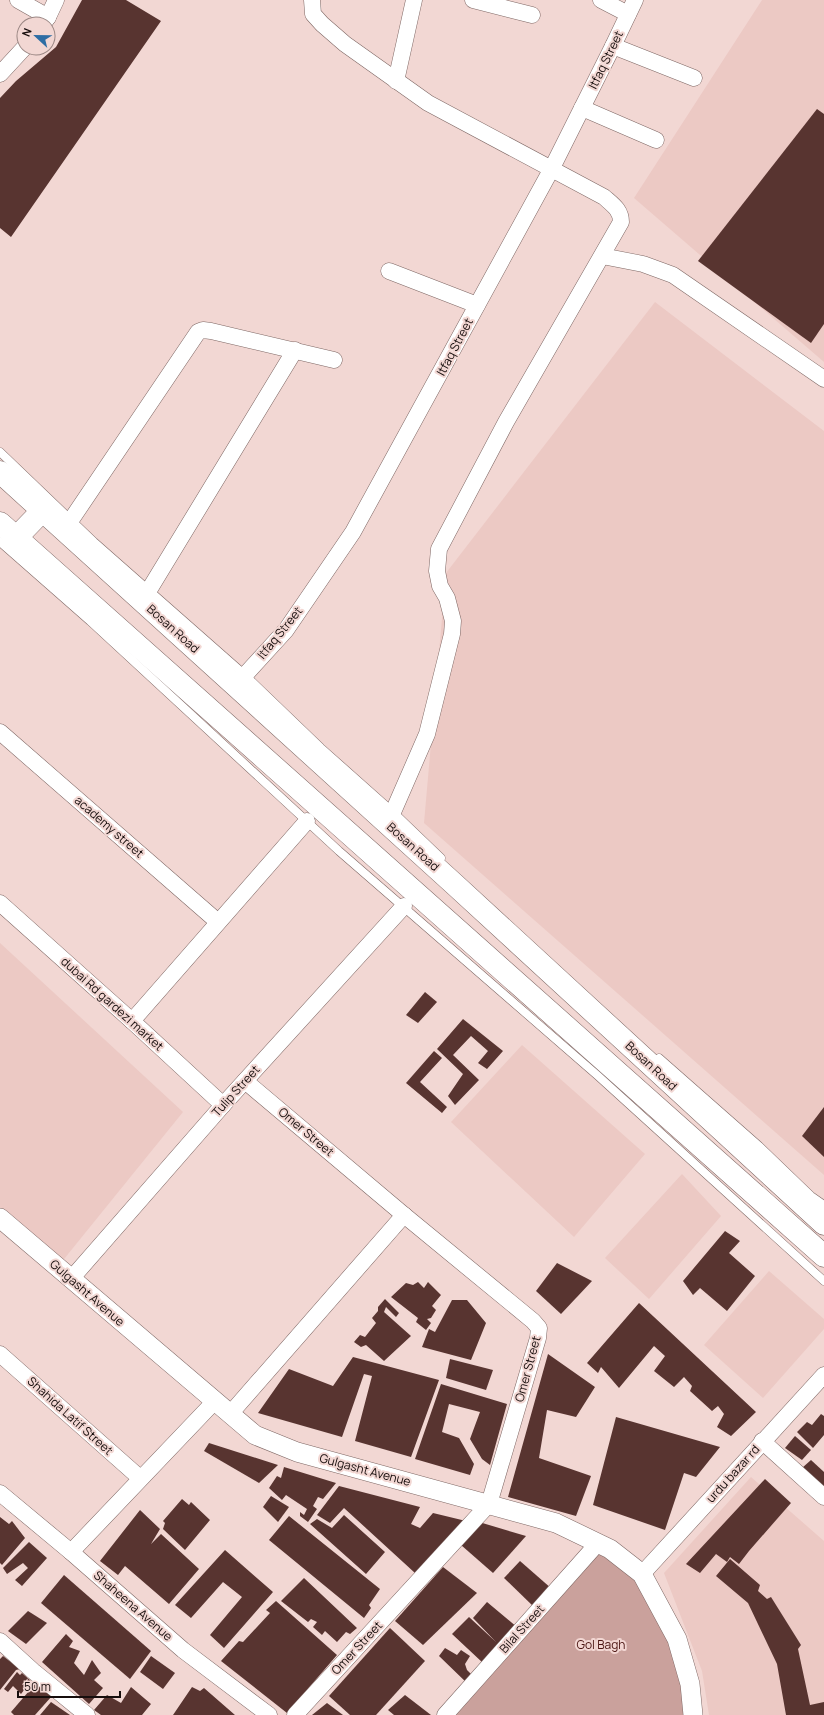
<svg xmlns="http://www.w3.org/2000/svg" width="824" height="1715" font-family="Manrope,sans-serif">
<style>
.built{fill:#ecc9c4}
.green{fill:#caa19c}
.building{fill:#583430}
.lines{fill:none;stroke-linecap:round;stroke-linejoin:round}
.service-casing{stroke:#7e6764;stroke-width:9}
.minor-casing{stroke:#7e6764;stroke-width:17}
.tertiary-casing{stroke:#7e6764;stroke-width:20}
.primary-casing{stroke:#7e6764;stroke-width:23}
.service{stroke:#fff;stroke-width:8}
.minor{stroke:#fff;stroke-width:16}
.tertiary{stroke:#fff;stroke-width:19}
.primary{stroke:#fff;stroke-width:22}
.labels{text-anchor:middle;stroke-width:4;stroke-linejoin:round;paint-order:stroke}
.street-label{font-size:12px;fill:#160d0c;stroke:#f2d7d3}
.park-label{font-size:12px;fill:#4a1411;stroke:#f2d7d3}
</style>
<rect width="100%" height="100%" fill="#f2d7d3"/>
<!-- built -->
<g class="built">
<path d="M 762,0 L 824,0 L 824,362 L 634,198 Z"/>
<path d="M 655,302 L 824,431 L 824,1175 L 424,823 L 446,573 Z"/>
<path d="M 0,943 L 183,1112 L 60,1264 L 0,1211 Z"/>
<path d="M 522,1045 L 645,1154 L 574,1237 L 451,1122 Z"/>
<path d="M 682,1174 L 721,1216 L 649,1299 L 605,1258 Z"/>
<path d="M 769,1271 L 824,1319 L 824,1329 L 763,1398 L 704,1345 Z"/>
<path d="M 751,1477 L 824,1541 L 824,1715 L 709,1715 L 702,1671 L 664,1573 Z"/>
</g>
<!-- green -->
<path class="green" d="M 598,1543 L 642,1574 L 677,1639 L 694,1715 L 445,1715 Z"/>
<!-- building -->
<g class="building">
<path d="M 82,0 L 126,0 L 161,21 L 11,237 L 0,228 L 0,98 L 16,81 L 56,47 Z"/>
<path d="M 817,109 L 824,114 L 824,324 L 811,343 L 698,261 Z"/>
<path d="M 425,992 L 437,1002 L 418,1023 L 406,1015 Z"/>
<path d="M 463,1019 L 503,1051 L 487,1069 L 478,1063 L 488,1051 L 471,1036 L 453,1055 L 479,1080 L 455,1105 L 448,1096 L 463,1074 L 437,1049 Z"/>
<path d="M 434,1051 L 442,1058 L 420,1082 L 447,1107 L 442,1113 L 406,1083 Z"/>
<path d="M 824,1107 L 824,1157 L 802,1136 Z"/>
<path d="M 725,1231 L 740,1241 L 729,1253 L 755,1276 L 727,1311 L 700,1288 L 693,1295 L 683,1281 Z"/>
<path d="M 557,1263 L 592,1281 L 561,1314 L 536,1291 Z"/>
<path d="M 418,1282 L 424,1288 L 428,1282 L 441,1295 L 432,1306 L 436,1310 L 431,1318 L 427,1319 L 431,1323 L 426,1330 L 416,1322 L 418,1318 L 391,1297 L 406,1283 L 413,1285 Z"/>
<path d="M 385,1299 L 399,1313 L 396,1317 L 386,1307 L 384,1312 L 411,1336 L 384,1361 L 366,1345 L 361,1347 L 354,1342 L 360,1335 L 365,1337 L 376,1323 L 372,1318 L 378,1311 L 378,1307 Z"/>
<path d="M 452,1300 L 467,1300 L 486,1323 L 471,1360 L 422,1347 L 429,1329 L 435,1332 Z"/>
<path d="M 639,1303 L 756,1412 L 731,1436 L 717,1427 L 724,1414 L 718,1406 L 712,1411 L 690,1391 L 692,1386 L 684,1377 L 674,1387 L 654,1371 L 665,1356 L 654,1346 L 619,1388 L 601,1367 L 598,1373 L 587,1363 Z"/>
<path d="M 548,1354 L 595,1387 L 576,1417 L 547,1410 L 539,1458 L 591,1476 L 576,1516 L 508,1497 Z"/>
<path d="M 353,1357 L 439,1380 L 411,1457 L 355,1441 L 372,1376 L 364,1374 L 342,1437 L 258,1413 L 289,1369 L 333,1386 Z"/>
<path d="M 450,1359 L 493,1370 L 486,1390 L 446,1378 Z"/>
<path d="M 441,1384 L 507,1404 L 490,1465 L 482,1459 L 470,1439 L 480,1412 L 449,1404 L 442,1432 L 459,1438 L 474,1464 L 470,1475 L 415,1459 Z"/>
<path d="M 821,1414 L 824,1416 L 824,1435 L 813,1448 L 797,1432 L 807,1422 L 812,1425 Z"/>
<path d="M 616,1417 L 720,1447 L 696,1477 L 684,1473 L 665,1530 L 593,1505 Z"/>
<path d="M 795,1436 L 811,1450 L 802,1460 L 785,1448 Z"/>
<path d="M 209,1443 L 278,1465 L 259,1483 L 204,1451 Z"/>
<path d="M 811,1460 L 824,1472 L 824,1489 L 802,1468 Z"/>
<path d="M 284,1467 L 336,1483 L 323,1499 L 318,1497 L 313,1506 L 317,1509 L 308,1522 L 300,1516 L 300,1512 L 304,1515 L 307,1509 L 286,1495 L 282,1500 L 269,1488 L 277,1476 L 281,1478 Z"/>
<path d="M 765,1479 L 791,1503 L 749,1551 L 739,1564 L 730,1557 L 727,1562 L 716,1554 L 700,1573 L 686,1564 Z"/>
<path d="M 339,1486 L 420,1507 L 411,1524 L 420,1528 L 433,1513 L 466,1521 L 415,1573 L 344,1508 L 330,1523 L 317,1515 Z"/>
<path d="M 271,1496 L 289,1507 L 278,1522 L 263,1507 Z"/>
<path d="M 182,1499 L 189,1505 L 191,1502 L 210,1520 L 185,1550 L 163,1529 L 165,1523 L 163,1521 Z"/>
<path d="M 140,1510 L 160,1529 L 151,1544 L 161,1534 L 199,1569 L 169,1604 L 125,1566 L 118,1575 L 100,1561 Z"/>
<path d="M 344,1515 L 385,1552 L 366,1574 L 310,1524 L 317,1519 L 332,1528 Z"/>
<path d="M 289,1516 L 380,1589 L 369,1605 L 371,1608 L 364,1618 L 269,1540 Z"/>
<path d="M 0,1517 L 9,1524 L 12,1521 L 25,1538 L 2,1565 L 0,1563 Z"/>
<path d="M 479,1522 L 526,1536 L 493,1573 L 461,1545 Z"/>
<path d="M 29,1542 L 47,1558 L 22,1586 L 15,1580 L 28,1568 L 23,1563 L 7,1574 L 3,1568 Z"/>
<path d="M 225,1550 L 273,1592 L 224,1648 L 210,1635 L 242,1597 L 223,1582 L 191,1618 L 175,1605 Z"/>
<path d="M 730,1559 L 760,1585 L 758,1591 L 767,1599 L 771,1597 L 801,1645 L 798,1649 L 810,1705 L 824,1702 L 824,1715 L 786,1715 L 777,1664 L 748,1603 L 716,1576 Z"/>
<path d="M 520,1561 L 552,1589 L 535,1608 L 504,1578 Z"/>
<path d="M 443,1567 L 477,1593 L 423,1645 L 395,1621 Z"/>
<path d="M 64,1575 L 151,1651 L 130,1679 L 41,1603 Z"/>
<path d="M 304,1578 L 357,1628 L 350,1634 L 346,1632 L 337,1642 L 325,1631 L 322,1635 L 313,1627 L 317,1622 L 311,1619 L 308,1622 L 281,1601 Z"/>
<path d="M 276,1601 L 337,1655 L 287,1713 L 221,1661 L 239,1641 L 243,1642 L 270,1613 L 266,1610 Z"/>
<path d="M 487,1602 L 518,1628 L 483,1663 L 452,1634 L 469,1617 L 496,1642 L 473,1618 Z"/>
<path d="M 28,1611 L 47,1623 L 26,1644 L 8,1631 Z"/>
<path d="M 390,1628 L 425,1661 L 376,1715 L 350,1715 L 329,1696 Z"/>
<path d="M 66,1634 L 73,1641 L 69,1647 L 80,1651 L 74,1663 L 84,1675 L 92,1660 L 101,1673 L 94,1680 L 103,1688 L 89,1704 L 42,1662 Z"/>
<path d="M 445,1648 L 457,1655 L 461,1650 L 470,1656 L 465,1664 L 467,1670 L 475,1678 L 469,1685 L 439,1656 Z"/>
<path d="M 3,1656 L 20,1669 L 16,1670 L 0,1690 L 0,1659 Z"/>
<path d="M 151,1656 L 175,1673 L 163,1689 L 140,1672 Z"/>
<path d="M 17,1672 L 20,1675 L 22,1673 L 31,1681 L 21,1694 L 13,1686 L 8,1692 L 4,1689 Z"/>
<path d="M 35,1684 L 52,1696 L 35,1715 L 14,1715 L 11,1712 Z"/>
<path d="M 131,1687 L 151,1704 L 142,1715 L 101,1715 L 94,1710 L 107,1695 L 121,1703 Z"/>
<path d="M 192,1687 L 200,1691 L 204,1688 L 235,1715 L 173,1715 Z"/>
<path d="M 405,1695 L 431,1715 L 394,1715 L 388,1710 Z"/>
<path d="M 51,1702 L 70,1715 L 40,1715 Z"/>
<path d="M 327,1703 L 343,1715 L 312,1715 Z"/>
</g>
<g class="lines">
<defs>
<g id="service">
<path d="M 0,452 L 94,542 L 245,675 L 321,748 L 393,812 L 441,858"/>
<path d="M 0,542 L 90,621 L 339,851 L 597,1075 L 824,1281"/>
<path d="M 659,1058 L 759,1146 L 811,1196 L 824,1205"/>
</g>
<g id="minor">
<path d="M 18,0 L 48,17"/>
<path d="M 312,0 L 313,14 L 322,24 L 345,44 L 428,103 L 604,197 C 613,205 621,210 621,222 L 506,422 L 439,549 L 437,571 L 440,586 L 447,598 L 453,621 L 452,634 L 427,734 L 393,812"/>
<path d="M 473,0 L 532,15"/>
<path d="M 601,0 L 628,14"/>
<path d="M 43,24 L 48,17 L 56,0"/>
<path d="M 613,46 L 694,78"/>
<path d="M 0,74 L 24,48"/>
<path d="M 396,81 L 414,0"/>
<path d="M 582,108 L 656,140"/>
<path d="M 602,256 L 643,264 L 673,275 L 824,379"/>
<path d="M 389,271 L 477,305"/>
<path d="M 71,520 L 198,332 L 203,330 L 211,331 L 334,360"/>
<path d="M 149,590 L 295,350"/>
<path d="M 245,675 L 286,630 L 353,532 L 551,170 L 613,46 L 635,0"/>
<path d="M 0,732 L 218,922"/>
<path d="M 0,903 L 132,1021 L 223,1105"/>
<path d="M 132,1021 L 307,821"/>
<path d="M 245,1081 L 404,1215 L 533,1321 L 539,1328 L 538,1338 L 489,1504 L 295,1715"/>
<path d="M 71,1279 L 223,1105 L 404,906"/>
<path d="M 0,1354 L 140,1478"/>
<path d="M 230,1414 L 404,1215"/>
<path d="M 762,1441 L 824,1497"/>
<path d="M 0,1493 L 71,1552 L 183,1650 L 269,1715"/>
<path d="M 71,1552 L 214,1402"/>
<path d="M 642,1574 L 824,1375"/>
<path d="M 0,1641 L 33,1671 L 87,1715"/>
<path d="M 445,1715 L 598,1543"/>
</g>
<path id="tertiary" d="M 0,1218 L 255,1435 L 297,1452 L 556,1523 L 610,1549 L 642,1574 L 677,1639 L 690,1684 L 693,1715"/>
<g id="primary">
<path d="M 0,472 L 453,883 L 824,1224"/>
<path d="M 0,523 L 824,1256"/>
<path d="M 16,538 L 42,511"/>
</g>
</defs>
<!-- service casing -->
<use href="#service" class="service-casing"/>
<!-- minor casing -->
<use href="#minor" class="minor-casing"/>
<!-- tertiary casing -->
<use href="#tertiary" class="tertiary-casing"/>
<!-- primary casing -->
<use href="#primary" class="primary-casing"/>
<!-- service -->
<use href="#service" class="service"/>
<!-- minor -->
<use href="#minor" class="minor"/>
<!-- tertiary -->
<use href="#tertiary" class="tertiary"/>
<!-- primary -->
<use href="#primary" class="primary"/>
</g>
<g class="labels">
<!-- street labels -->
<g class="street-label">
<text transform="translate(606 60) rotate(-64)" y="4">Itfaq Street</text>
<text transform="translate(455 347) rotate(-62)" y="4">Itfaq Street</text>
<text transform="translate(173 629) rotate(42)" y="4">Bosan Road</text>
<text transform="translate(280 633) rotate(-51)" y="4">Itfaq Street</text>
<text transform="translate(109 827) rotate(41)" y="4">academy street</text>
<text transform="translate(413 847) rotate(42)" y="4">Bosan Road</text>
<text transform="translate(112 1004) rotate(42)" y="4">dubai Rd gardezi market</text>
<text transform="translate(651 1066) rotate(43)" y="4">Bosan Road</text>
<text transform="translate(236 1091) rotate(-48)" y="4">Tulip Street</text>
<text transform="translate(306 1132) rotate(40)" y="4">Omer Street</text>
<text transform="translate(87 1293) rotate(41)" y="4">Gulgasht Avenue</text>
<text transform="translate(528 1369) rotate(-75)" y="4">Omer Street</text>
<text transform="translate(70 1416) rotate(42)" y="4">Shahida Latif Street</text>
<text transform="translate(365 1470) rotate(15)" y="4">Gulgasht Avenue</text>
<text transform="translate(733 1474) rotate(-48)" y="4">urdu bazar rd</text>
<text transform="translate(133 1606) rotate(41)" y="4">Shaheena Avenue</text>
<text transform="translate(522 1629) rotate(-48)" y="4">Bilal Street</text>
<text transform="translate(357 1648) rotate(-47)" y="4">Omer Street</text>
</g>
<!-- park labels -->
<g class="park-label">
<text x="601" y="1649">Gol Bagh</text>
</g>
</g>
<!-- north arrow -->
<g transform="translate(36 36) rotate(292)"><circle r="19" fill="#f2d7d3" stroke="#9a8683"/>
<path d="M0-3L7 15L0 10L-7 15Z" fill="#2e6da4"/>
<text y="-6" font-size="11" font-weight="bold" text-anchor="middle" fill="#160d0c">N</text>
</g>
<!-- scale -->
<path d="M18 1691v6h102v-6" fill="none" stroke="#160d0c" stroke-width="2"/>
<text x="24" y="1691" font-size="12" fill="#160d0c" stroke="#f2d7d3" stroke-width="3" paint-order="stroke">50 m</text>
</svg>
